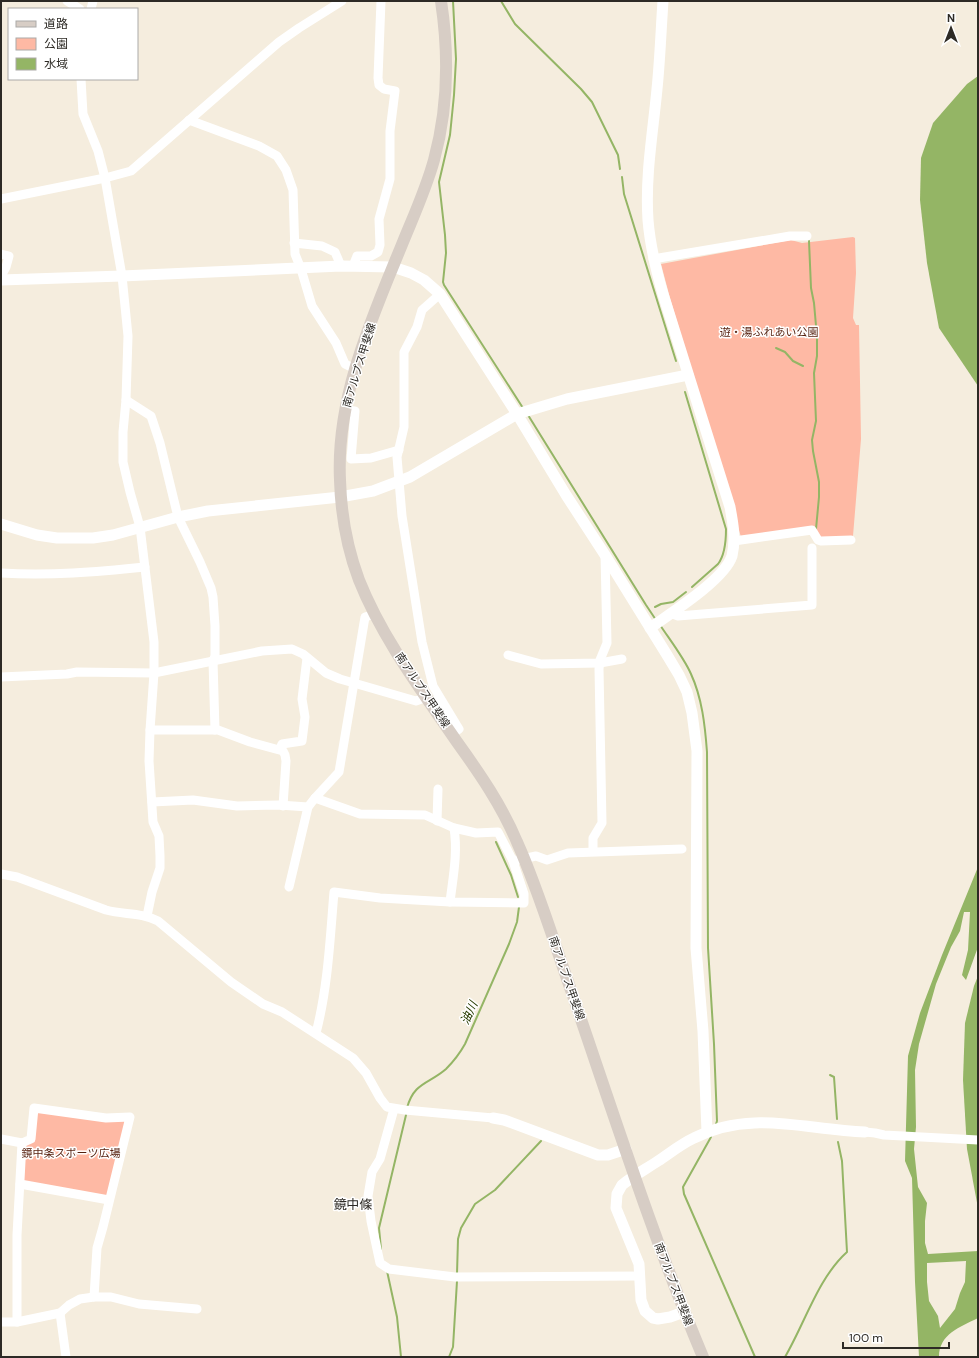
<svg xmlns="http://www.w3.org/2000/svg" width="979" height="1358" font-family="'DM Sans','Noto Sans JP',sans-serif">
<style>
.green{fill:#feb9a4}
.water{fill:#94b565;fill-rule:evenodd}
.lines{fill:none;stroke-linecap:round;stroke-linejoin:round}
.stream{stroke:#94b565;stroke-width:2}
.minor{stroke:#fff;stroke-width:9}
.tertiary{stroke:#fff;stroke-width:11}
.secondary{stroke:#d7cdc5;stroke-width:12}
.labels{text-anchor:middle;stroke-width:3;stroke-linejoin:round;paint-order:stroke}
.park-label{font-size:11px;fill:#551f0d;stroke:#fff}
.street-label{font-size:11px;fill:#2d2a25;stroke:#fff}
.water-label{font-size:12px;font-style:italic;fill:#273b00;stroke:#fff}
.quarter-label{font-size:13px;fill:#2d2a25;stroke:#fff}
</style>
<rect width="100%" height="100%" fill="#f5edde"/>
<!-- green -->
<g class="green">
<path d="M 853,237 L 855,238 L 856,273 L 853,318 L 856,325 L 859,325 L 861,439 L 853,536 L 820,538 L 817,531 L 741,537 L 670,298 L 661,264 L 791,240 L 802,243 Z"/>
<path d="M 34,1108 L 129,1121 L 109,1200 L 20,1184 L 22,1143 L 31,1139 Z"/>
</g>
<!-- water -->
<g class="water">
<path d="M 978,76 L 978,386 L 939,328 L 927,263 L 920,200 L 921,158 L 933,123 L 967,84 Z"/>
<path d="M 978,867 L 978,947 L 966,980 L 962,975 L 968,950 L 970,912 L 964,912 L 960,931 L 951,947 L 936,984 L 919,1044 L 915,1070 L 916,1127 L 914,1149 L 918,1187 L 927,1203 L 925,1221 L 925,1243 L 928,1254 L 978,1251 L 978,1318 C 960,1327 939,1334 939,1357 L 919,1357 L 915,1282 L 912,1178 L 905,1161 L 908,1056 L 920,1013 L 942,955 ZM 966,1261 L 965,1282 L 960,1293 L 955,1309 L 940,1328 L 938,1316 L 929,1301 L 927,1282 L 927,1263 Z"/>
<path d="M 978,976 L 978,1208 L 967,1149 L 963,1080 L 965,1023 L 974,986 Z"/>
</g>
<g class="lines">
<!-- stream -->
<g class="stream">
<path d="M 453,1 L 456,59 L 454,95 L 450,135 L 439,182 L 445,235 L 446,253 L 443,282 L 444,285 L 523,408"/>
<path d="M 501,1 L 515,24 L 581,89 L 592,102 L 618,155 L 620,169"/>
<path d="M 622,177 L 624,194 L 676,361"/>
<path d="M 809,241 L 811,288 L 814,303 L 817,337 L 817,356 L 814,373 L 816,421 L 812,440 L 813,451 L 819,482 L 819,497 L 816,529"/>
<path d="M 776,348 L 785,352 L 793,361 L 803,366"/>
<path d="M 685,392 L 726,529 C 726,541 725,555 718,564 L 692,587"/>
<path d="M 528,415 L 646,605 L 656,620"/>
<path d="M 655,607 L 661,604 L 673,602 L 686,592"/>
<path d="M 660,625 C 670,640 684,658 691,674 C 702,698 705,725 707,752 L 708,948 L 714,1044 L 717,1121 L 716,1124"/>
<path d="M 496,842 L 511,875 L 518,897"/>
<path d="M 830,1075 L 834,1077 L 837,1119"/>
<path d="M 407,1108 C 414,1082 429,1084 446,1069 C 454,1061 460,1053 465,1044 L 509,944 L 517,922 L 519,907"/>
<path d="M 711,1137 L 683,1187 L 684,1194 L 755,1357"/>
<path d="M 381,1249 L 379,1228 L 406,1115"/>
<path d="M 387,1271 L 397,1317 L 401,1357"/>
<path d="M 457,1274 L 458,1239 L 461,1228 L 475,1204 L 495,1190 L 541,1141"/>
<path d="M 449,1357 L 453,1347 L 457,1281"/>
<path d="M 785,1357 C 805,1323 818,1278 847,1252 L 842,1161 L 838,1142"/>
</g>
<!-- minor -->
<g class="minor">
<path d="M 67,1 L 80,9"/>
<path d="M 91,9 L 93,1"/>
<path d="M 81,79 L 83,114 L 98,151 L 105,178 L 122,276 L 128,336 L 126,400 L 123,432 L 123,462 L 130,492 L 140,527 L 154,642 L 154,673 L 150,730 L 149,761 L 153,822 L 159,836 L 160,856 L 160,868 L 152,892 L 147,916"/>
<path d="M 189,120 L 259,146 L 277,156 L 286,170 L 293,190 L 295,254 L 301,269 L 312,306 L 336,343 L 345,364 L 355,369"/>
<path d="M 1,199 L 105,178 L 131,171 L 279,42 L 299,28 L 342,1"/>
<path d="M 294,243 L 322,246 L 335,252 L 341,266"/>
<path d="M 1,254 L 9,256 L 6,267 L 1,276"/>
<path d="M 653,259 L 790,236 L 807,236"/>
<path d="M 353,266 L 357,256 L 371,256 L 378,252 L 380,245 L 379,219 L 390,179 L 390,131 L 395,91 L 384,89 L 379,85 L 378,78 L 381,1"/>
<path d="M 440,294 L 422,310 L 417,327 L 404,352 L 404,427 L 397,457 L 402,516 L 422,642 L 433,686 L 459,729 L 452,734"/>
<path d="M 126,400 L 151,416 L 160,443 L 178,517 L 200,562 L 211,588 L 213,597 L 215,626 L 215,656 L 213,661 L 215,730"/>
<path d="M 345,410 L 355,411 L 351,459 L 371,458 L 399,450"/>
<path d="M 734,541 L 812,530 L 818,540 L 821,541 L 851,540"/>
<path d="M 1,573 C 49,576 97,572 145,567"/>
<path d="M 670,613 L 678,616 L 812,605 L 812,548"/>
<path d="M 508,655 L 541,664 L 600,663 L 622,659"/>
<path d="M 1,677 L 67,674 L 77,672 L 154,673 L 262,651 L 292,649 L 303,654 L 326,673 L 340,679 L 416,701 L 427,697"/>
<path d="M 150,730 L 218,730 L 250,742 L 283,751 L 285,755 L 286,761 L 283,806"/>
<path d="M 280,749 L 282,744 L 302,741 L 305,717 L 302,699 L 307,658"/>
<path d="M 315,798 L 339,772 L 365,617 L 375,614"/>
<path d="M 152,802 L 193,800 L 237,806 L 279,805 L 308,807"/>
<path d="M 437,821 L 438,789"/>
<path d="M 593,851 L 593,838 L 602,823 L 599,669 L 600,660 L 607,643 L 605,555"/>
<path d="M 1,874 L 17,877 L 106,910 C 125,915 140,912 158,921 L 231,982 L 263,1004 L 282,1012 L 353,1058 L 366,1073 L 380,1098 L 387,1107 L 405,1110 L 493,1118"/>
<path d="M 289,887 L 308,807 L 315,798 L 360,814 L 425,815 L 454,828 L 476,833 L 498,832 L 513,861 L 536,856 L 547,860 L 568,853 L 682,849"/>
<path d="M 450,902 C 453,877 458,853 454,828"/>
<path d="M 316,1033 C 328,987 330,939 334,892 L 380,898 L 450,902 L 524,903 L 524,894 L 513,861"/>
<path d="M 394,1109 L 380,1159 L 372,1172 L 368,1196 L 371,1221 L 380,1263 L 389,1269 L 455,1277 L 640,1276"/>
<path d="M 865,1132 L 875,1133 L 884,1135 L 978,1140"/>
<path d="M 1,1139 L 22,1143 L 31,1139 L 34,1108 L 106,1118 L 130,1117 L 103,1227 L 97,1248 L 94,1297"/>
<path d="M 20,1184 L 109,1200"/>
<path d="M 60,1313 L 66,1357"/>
<path d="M 1,1322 L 17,1322 L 60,1313 L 69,1305 L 80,1299 L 94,1297 L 111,1297 L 139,1304 L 197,1309"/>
<path d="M 17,1322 L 17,1235 L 22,1143"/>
</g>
<!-- tertiary -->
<g class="tertiary">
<path d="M 1,280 L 122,276 L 341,266 L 393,267 L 411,273 L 424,280 L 440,294 L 517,414 L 566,495 L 605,555 L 667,655 L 679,675 L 687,692 L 692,713 L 697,751 L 696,948 L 703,1031 L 707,1132"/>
<path d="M 1,524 L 37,535 L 57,538 L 93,538 L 113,535 L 178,517 L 208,511 L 340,497 L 373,491 L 410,477 L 517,414 L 567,399 L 688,375"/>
<path d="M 650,628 C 671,613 724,580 732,556 C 736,539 733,523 730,507 L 663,294 C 656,270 650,245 648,220 C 645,176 653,132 657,89 C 660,60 661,30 663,1"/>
<path d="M 493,1118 L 504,1120 L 598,1155 L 608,1155 L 626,1149"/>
<path d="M 684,1312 L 670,1317 L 658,1319 L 653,1318 L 645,1311 L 641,1300 L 639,1264 L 616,1208 L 617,1194 L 622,1185 C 633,1176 646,1169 658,1161 C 670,1153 681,1144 694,1138 C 751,1109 805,1130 865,1132"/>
</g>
<!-- secondary -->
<path class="secondary" d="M 441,1 C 449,54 448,109 434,160 C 426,189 414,215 403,242 C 372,318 336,396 340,480 C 341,514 347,548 359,580 C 382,638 422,691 457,742 C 480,774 502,806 517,842 C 539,891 554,943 572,993 C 614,1115 653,1238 703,1357"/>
</g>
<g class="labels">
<!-- park labels -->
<g class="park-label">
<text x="769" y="336">遊・湯ふれあい公園</text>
<text x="71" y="1157">鏡中条スポーツ広場</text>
</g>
<!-- street labels -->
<g class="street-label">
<text transform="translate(359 365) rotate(-73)" y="4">南アルプス甲斐線</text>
<text transform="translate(423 690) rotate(56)" y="4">南アルプス甲斐線</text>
<text transform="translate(567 978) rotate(71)" y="4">南アルプス甲斐線</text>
<text transform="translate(674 1284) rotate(69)" y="4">南アルプス甲斐線</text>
</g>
<!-- water labels -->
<g class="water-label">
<text transform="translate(469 1013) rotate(-66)" y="4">油川</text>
</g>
<!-- quarter labels -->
<g class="quarter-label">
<text x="353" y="1209">鏡中條</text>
</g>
</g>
<!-- border -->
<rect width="979" height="1358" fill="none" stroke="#2d2a25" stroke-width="4"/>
<!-- legend -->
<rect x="8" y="8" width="130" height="72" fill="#ffffff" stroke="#abaaa8"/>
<rect x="16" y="21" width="20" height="6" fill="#d7cdc5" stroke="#abaaa8"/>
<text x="44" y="28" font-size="12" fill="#2d2a25">道路</text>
<rect x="16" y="38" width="20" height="12" fill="#feb9a4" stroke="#abaaa8"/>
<text x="44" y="48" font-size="12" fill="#2d2a25">公園</text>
<rect x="16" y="58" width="20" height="12" fill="#94b565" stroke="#abaaa8"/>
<text x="44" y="68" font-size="12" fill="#2d2a25">水域</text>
<!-- north arrow -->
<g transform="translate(951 28)" stroke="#ffffff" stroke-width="3" paint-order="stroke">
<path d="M0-3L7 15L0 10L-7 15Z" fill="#2d2a25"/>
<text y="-6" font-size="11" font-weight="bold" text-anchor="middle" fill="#2d2a25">N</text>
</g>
<!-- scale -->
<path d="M843 1342v6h106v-6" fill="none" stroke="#2d2a25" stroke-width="2"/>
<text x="849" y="1342" font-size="12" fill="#2d2a25" stroke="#ffffff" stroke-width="3" paint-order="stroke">100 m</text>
</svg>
